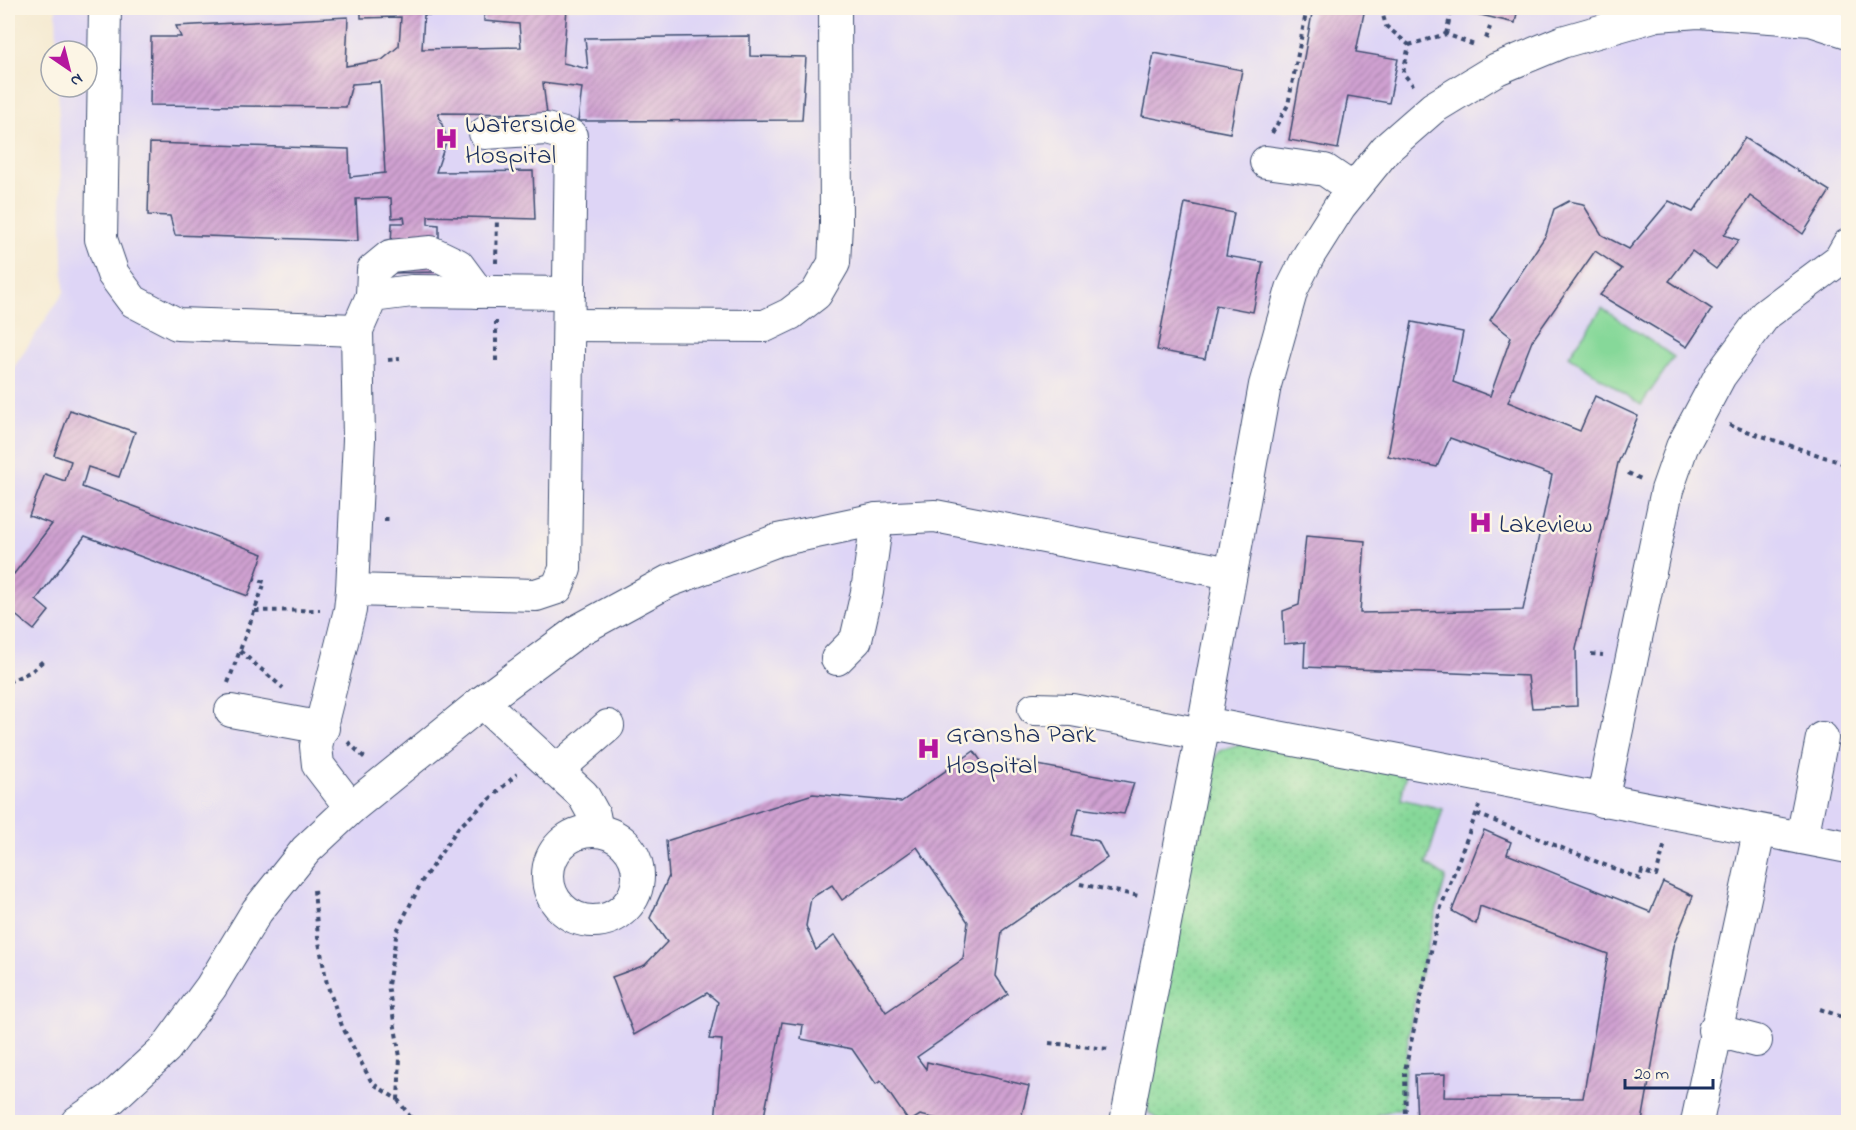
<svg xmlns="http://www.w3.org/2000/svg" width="1856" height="1130" font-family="'Indie Flower',sans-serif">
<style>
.built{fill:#ded5f6}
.grass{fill:url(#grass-dots);stroke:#50847c;stroke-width:1.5}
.garden{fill:#86d899;stroke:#50847c;stroke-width:1.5}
.building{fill:url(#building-hatch);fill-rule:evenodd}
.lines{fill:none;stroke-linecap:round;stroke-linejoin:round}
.minor-casing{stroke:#3c4b6f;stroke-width:34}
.path{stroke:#3c4b6f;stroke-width:4;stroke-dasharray:4.5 4.5;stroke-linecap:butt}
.minor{stroke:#fff;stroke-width:32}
.labels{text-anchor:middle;stroke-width:5;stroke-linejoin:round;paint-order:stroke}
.poi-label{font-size:27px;fill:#1b2f5e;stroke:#fcf5e5;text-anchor:start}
</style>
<defs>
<pattern id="grass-dots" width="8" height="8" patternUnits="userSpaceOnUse" patternTransform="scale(1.5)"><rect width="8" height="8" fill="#86d899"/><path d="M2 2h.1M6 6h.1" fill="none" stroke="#73ba86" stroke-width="1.8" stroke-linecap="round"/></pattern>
<pattern id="building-hatch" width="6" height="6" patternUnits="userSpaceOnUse" patternTransform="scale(1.5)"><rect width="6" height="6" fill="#d0a1d1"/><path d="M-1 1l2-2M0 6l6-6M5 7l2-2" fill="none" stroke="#a884ad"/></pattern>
</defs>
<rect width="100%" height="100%" fill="#fcf5e5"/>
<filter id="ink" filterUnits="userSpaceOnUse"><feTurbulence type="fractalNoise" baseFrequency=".0167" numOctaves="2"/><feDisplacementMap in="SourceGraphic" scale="12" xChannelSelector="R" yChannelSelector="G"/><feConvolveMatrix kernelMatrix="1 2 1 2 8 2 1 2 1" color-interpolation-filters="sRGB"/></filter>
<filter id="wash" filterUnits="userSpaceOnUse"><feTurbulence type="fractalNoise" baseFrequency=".008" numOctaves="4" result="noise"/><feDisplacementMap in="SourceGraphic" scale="24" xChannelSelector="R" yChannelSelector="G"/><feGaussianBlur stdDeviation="1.35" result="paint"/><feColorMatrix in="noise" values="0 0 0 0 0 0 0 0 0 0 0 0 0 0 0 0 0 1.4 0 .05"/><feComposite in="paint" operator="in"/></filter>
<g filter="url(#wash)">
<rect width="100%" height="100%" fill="#f5ead1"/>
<!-- built -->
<path class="built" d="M 56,8 L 1848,8 L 1848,1122 L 8,1122 L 8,376 L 64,292 L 58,87 L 87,87 L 87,51 L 57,51 Z"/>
<!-- grass -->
<path class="grass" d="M 1242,743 L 1406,774 L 1401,799 L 1443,809 L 1426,864 L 1446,877 C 1425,951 1403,1031 1403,1108 L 1379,1114 L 1376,1122 L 1161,1122 L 1149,1113 L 1145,1086 L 1206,773 L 1219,751 Z"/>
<!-- garden -->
<path class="garden" d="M 1602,308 L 1674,357 L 1641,405 L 1569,356 Z"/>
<g id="blocks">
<!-- building -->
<g class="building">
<path d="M 361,8 L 454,8 L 454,15 L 424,15 L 422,49 L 521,47 L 519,24 L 484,21 L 484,8 L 567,8 L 563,63 L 588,69 L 585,38 L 750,36 L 750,56 L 806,57 L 802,120 L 578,121 L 582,88 L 543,83 L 547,114 L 438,113 L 447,139 L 436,172 L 533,171 L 535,219 L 428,216 L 428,224 L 439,225 L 439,272 L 390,273 L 392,223 L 405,223 L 404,217 L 392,218 L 391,198 L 356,199 L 358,241 L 175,235 L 170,216 L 148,215 L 150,143 L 349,149 L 350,177 L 385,173 L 380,82 L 352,84 L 346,107 L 150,105 L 151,37 L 181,37 L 176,26 L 348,17 L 346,66 L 382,60 L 399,46 L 401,17 L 361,18 Z"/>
<path d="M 1313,8 L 1365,8 L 1356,52 L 1398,59 L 1389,103 L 1348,96 L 1338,149 L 1289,140 Z"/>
<path d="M 1469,8 L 1518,8 L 1515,23 L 1468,12 Z"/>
<path d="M 1154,53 L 1242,70 L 1230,133 L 1142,116 Z"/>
<path d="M 1745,138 L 1830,191 L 1803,234 L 1750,196 L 1724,235 L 1739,240 L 1716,269 L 1692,251 L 1669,281 L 1712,309 L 1687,347 L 1600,295 L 1622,269 L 1595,251 L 1532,341 L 1508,402 L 1580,431 L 1595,396 L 1638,416 L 1618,463 L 1576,649 L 1577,706 L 1532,708 L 1528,676 L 1304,667 L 1305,642 L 1284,644 L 1283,611 L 1299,605 L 1306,536 L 1365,541 L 1360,613 L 1523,610 L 1552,475 L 1450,438 L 1437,467 L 1388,456 L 1412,322 L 1463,332 L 1453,382 L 1490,396 L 1511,337 L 1490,320 L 1546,235 L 1554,209 L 1569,201 L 1583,204 L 1602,235 L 1629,249 L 1669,201 L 1693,212 Z"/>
<path d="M 1185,203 L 1234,213 L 1226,256 L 1263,262 L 1253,312 L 1216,305 L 1205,359 L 1157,350 Z"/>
<path d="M 70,410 L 135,432 L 119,477 L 88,467 L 82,487 L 263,554 L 248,596 L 85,536 L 36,600 L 49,611 L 34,630 L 8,609 L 8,569 L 14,574 L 52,524 L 29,516 L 45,474 L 65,481 L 71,461 L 54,455 Z"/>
<path d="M 974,751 L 990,774 L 1011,760 L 1134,783 L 1124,814 L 1079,808 L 1072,835 L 1098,841 L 1107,858 L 1002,931 L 996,976 L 1008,994 L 917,1057 L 926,1069 L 927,1062 L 1029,1086 L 1020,1122 L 951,1122 L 920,1115 L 909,1122 L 881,1081 L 876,1084 L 852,1049 L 801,1039 L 803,1025 L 782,1022 L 763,1122 L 715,1122 L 722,1040 L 709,1039 L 718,1002 L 707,993 L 634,1035 L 612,977 L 645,965 L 667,942 L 650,918 L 669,876 L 666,841 L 813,794 L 901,802 ZM 917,847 L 968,922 L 963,959 L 886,1012 L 835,935 L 816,950 L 806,926 L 811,898 L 832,885 L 842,900 Z"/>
<path d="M 1484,830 L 1511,842 L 1507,854 L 1650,912 L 1663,882 L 1693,896 L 1673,946 L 1642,1122 L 1417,1122 L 1415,1075 L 1445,1074 L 1444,1097 L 1583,1098 L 1608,954 L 1480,906 L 1476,924 L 1452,911 Z"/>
</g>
</g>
</g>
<g filter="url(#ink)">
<use href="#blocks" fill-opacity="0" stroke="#3c4b6f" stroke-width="1.5"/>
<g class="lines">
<defs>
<g id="minor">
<path d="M 105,8 L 101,239 L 113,274 L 133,301 L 177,324 L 357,330"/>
<path d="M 1266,162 L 1325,170 L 1353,189"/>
<path d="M 372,296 L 373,270 L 390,256 L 431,252 L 458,265 L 478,292"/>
<path d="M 569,325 L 765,326 L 790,314 L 816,294 L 834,263 L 836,224 L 835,8"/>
<path d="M 352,590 L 536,595 L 557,588 L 565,569 L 571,136 L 546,129 L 485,133"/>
<path d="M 837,659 L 856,640 L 867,592 L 877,519"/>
<path d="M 482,702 L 583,795 L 594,815 L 597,831"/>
<path d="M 1034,709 L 1072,710 L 1202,734"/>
<path d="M 231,711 L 323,728"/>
<path d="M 1204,723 C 1419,763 1634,806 1848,847"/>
<path d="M 556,771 L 608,726"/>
<path d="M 1602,801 L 1667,490 L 1682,447 L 1720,376 L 1765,315 L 1840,259 L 1848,245"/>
<path d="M 351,808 L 318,765 L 316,746 L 350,610 L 352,590 L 359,439 L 357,330 L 372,296 L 412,291 L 569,293"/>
<circle cx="593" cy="876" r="45"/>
<path d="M 1802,838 L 1822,738"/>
<path d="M 1714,1030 L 1756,1041"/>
<path d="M 77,1122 L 111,1099 L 166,1048 L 211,987 L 257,911 L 306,850 L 351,808 L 482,702 L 579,630 L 669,581 L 778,540 L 877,519 L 935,516 L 1230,573"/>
<path d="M 1126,1122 L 1204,723 L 1265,385 L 1292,289 L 1309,255 L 1340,206 L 1386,149 L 1433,108 L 1497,69 L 1562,42 L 1657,15 L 1698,12 L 1811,20 L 1848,32"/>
<path d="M 1697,1122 L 1759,832"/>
</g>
</defs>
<!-- minor casing -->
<use href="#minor" class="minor-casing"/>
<!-- path -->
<g class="path">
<path d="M 1381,8 L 1386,26 L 1409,45 L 1403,73 L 1413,85"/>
<path d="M 1446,34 L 1452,8"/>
<path d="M 1486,39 L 1490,27"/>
<path d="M 1409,45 L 1446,34 L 1477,46"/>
<path d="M 1272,133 L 1288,105 L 1307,8"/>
<path d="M 496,263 L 497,218"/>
<path d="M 388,360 L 400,359"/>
<path d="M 496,361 L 496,321"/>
<path d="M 1729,425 L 1848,465"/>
<path d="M 1628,473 L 1641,479"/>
<path d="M 384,519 L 393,519"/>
<path d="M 255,611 L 320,610"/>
<path d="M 240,651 L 283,688"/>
<path d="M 1591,654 L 1603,655"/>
<path d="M 8,682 L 32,671 L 43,661"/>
<path d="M 228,683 L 265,582 L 254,579"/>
<path d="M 348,742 L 366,759"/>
<path d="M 1477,814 L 1640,879 L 1642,871 L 1656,876 L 1665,843"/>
<path d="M 1080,884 L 1139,896"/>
<path d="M 314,890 L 318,937 L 327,984 L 342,1026 L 372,1083 L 398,1100 L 414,1122"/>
<path d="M 1820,1009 L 1848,1019"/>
<path d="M 1049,1043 L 1109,1049"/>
<path d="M 398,1100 L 400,1057 L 388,985 L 397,931 L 422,881 L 458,828 L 517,774"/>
<path d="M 1406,1122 L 1405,1070 L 1440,910 L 1479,806"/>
</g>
<!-- minor -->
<use href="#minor" class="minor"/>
</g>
</g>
<!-- icons -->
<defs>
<symbol id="hospital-bare" viewBox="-9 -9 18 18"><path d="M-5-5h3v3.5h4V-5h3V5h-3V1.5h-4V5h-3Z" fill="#b5179e" stroke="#fcf5e5" stroke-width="2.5" paint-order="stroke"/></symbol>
</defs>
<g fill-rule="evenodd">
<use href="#hospital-bare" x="430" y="122" width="33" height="33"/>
<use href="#hospital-bare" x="1464" y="506" width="33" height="33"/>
<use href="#hospital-bare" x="912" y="732" width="33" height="33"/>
</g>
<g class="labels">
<!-- poi labels -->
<g class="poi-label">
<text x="465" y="132">Waterside<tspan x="465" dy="31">Hospital</tspan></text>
<text x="1499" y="532">Lakeview</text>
<text x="946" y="742">Gransha Park<tspan x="946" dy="31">Hospital</tspan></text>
</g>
</g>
<!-- margin -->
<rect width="1856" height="1130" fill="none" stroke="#fcf5e5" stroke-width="30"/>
<!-- north arrow -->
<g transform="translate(69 69) rotate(145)"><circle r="28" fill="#fcf5e5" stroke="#a2a6af" stroke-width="1.5"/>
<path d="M0-4.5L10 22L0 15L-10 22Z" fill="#b5179e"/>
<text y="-9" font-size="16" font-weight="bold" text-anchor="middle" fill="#1b2f5e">N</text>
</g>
<!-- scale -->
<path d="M1625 1079v9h88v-9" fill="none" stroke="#1b2f5e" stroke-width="3"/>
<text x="1634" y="1079" font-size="18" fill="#1b2f5e" stroke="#fcf5e5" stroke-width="4.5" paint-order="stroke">20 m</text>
</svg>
